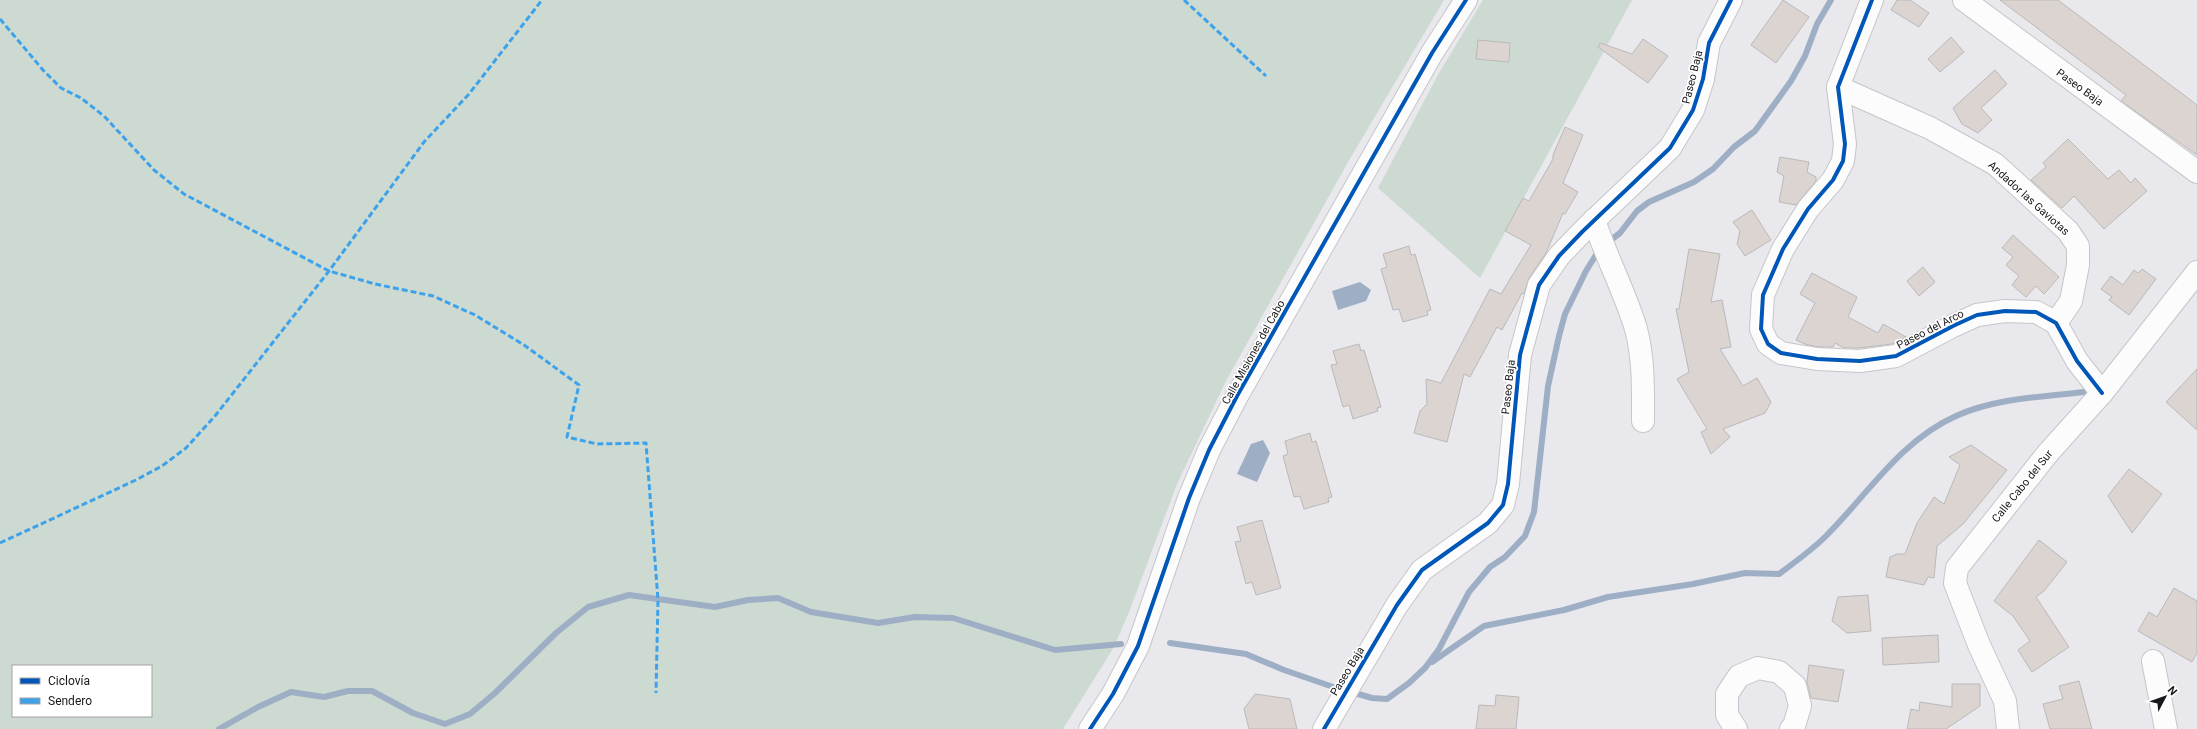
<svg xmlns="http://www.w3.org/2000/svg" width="2197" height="729" font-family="Roboto,sans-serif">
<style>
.green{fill:#cddad2;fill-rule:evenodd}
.water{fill:#9eafc5}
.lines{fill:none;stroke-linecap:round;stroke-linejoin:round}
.stream{stroke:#9eafc5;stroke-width:6}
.building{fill:#dbd4d1;stroke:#bab9ba}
.minor-casing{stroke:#c6c6ca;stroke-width:24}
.minor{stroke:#fcfcfc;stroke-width:22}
.quiet{stroke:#3da2ea;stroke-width:3;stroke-dasharray:6 3;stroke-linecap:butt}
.cycleway-casing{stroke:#fff;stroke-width:6}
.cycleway{stroke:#0057b8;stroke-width:4}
.labels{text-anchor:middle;stroke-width:3.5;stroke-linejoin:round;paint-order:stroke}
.street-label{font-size:11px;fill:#18181a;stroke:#fff}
</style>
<rect width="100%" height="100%" fill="#e8e8ed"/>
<!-- green -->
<g class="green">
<path d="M 0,0 L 1444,0 L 1348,162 L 1226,381 L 1177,484 L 1129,612 L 1114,647 L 1063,729 L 0,729 ZM 13,666 L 151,666 L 151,716 L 13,716 Z"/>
<path d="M 1483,0 L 1632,0 L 1480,278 L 1378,188 L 1439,73 Z"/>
</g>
<!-- water -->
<g class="water">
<path d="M 1360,282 L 1371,290 L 1366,301 L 1338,310 L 1332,291 Z"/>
<path d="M 1263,440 L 1270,453 L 1257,482 L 1237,474 L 1251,444 Z"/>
</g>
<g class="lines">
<!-- stream -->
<g class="stream">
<path d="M 1607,243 L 1620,233 L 1637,211 L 1649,202 L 1694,182 L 1713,169 L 1734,147 L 1755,131 L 1791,81 L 1805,56 L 1817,24 L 1831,0"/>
<path d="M 1170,643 L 1246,654 L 1284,670 L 1342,690"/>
<path d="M 1432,662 L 1484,626 L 1564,610 L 1608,597 L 1693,584 L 1745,573 L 1779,574 C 1795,562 1812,550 1826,536 C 1868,494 1900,441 1956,416 C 1995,398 2042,397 2084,392"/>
<path d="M 1351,692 L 1372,698 L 1387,699 L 1409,683 L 1425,668 L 1439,649 L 1469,592 L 1490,567 L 1505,557 L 1525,536 L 1534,512 L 1548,386 L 1559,336 L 1565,314 L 1586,271 L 1599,250"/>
<path d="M 219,729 L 258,707 L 291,692 L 324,697 L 348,691 L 372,691 L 413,713 L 445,724 L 470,714 L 495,693 L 556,633 L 588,607 L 629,595 L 715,607 L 748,600 L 778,598 L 811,612 L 878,623 L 915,617 L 953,618 L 1055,650 L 1121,644"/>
</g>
</g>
<!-- building -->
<g class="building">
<path d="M 1783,0 L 1809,17 L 1776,63 L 1751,45 Z"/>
<path d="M 1897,0 L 1910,0 L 1929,13 L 1919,27 L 1891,10 Z"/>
<path d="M 2000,0 L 2058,0 L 2197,105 L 2197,155 L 2121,101 L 2126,95 Z"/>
<path d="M 1951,37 L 1964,52 L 1940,72 L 1928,59 Z"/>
<path d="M 1643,39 L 1668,56 L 1648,83 L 1598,47 L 1600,43 L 1632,54 Z"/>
<path d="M 1478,40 L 1510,43 L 1509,62 L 1476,59 Z"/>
<path d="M 1995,70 L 2007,84 L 1981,108 L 1992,120 L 1978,133 L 1962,124 L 1953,108 Z"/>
<path d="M 1565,127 L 1583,135 L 1563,183 L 1578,192 L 1565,214 L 1563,213 L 1546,253 L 1529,278 L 1524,294 L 1522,293 L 1502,330 L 1497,327 L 1470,377 L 1464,374 L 1447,442 L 1414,433 L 1420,411 L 1427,404 L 1426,379 L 1441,383 L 1490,289 L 1501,294 L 1531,245 L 1505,231 L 1523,198 L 1529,201 L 1553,159 L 1553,155 Z"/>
<path d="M 2068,139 L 2108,179 L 2119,170 L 2131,183 L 2135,178 L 2147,191 L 2104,229 L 2074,196 L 2062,208 L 2031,180 L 2046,167 L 2043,163 Z"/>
<path d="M 1780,157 L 1809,162 L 1807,172 L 1816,177 L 1816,181 L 1796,205 L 1779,202 L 1784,176 L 1777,172 Z"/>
<path d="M 1752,210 L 1771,240 L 1745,256 L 1737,244 L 1740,231 L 1733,222 Z"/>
<path d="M 2013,235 L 2059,277 L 2044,294 L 2036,286 L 2026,297 L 2012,285 L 2019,276 L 2006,265 L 2013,257 L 2002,248 Z"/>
<path d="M 1409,246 L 1411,255 L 1415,254 L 1431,310 L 1427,311 L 1428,315 L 1403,322 L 1399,309 L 1393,310 L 1381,269 L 1387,267 L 1383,254 Z"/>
<path d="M 1689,249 L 1720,254 L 1711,302 L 1722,300 L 1731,347 L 1720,349 L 1743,386 L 1757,378 L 1771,402 L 1765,413 L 1723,429 L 1730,437 L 1711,454 L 1701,432 L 1707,429 L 1677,379 L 1689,372 L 1676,309 L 1679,309 Z"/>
<path d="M 1923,267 L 1935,282 L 1919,296 L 1907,281 Z"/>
<path d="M 2142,269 L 2156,279 L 2129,315 L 2109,300 L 2112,297 L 2101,289 L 2111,276 L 2123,285 L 2134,270 L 2138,273 Z"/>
<path d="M 1812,273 L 1857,297 L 1848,317 L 1878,333 L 1883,324 L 1906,337 L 1892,344 L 1859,348 L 1844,348 L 1835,343 L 1833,347 L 1818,347 L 1805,344 L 1796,340 L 1815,303 L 1800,294 Z"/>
<path d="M 1359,344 L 1361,351 L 1364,350 L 1381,407 L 1377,408 L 1378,411 L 1353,419 L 1349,405 L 1343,407 L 1331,365 L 1337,364 L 1333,351 Z"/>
<path d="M 2197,369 L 2197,430 L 2166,402 Z"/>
<path d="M 1310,433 L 1312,442 L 1316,441 L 1332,497 L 1328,498 L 1329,502 L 1304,509 L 1300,496 L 1294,497 L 1283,456 L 1288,454 L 1285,441 Z"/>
<path d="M 1971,445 L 2007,470 L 1963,524 L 1937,546 L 1934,578 L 1928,577 L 1924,585 L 1886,577 L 1890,557 L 1897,554 L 1905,554 L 1917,523 L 1934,497 L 1944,504 L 1960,465 L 1949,457 Z"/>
<path d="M 2129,469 L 2162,494 L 2132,533 L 2108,496 Z"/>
<path d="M 1262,520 L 1281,588 L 1256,595 L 1252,582 L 1246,584 L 1235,542 L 1241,541 L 1237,527 Z"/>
<path d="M 2039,540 L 2067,562 L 2044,591 L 2036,597 L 2069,647 L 2032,672 L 2018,650 L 2030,641 L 2013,616 L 1994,601 Z"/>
<path d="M 2174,588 L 2197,601 L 2197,653 L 2192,662 L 2138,631 L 2149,612 L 2157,617 Z"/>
<path d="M 1868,595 L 1871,631 L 1847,633 L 1832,621 L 1838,597 Z"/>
<path d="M 1938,635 L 1939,662 L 1883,665 L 1882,638 Z"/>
<path d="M 1809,665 L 1844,670 L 1838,702 L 1811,698 L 1807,682 Z"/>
<path d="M 2079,681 L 2092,729 L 2050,729 L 2043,704 L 2063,699 L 2059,686 Z"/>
<path d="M 1952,684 L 1980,684 L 1980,706 L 1946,729 L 1907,729 L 1911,709 L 1919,711 L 1920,702 L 1952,707 Z"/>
<path d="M 1255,694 L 1290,699 L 1297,729 L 1249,729 L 1244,709 Z"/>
<path d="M 1496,695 L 1519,697 L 1516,729 L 1476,729 L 1479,705 L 1495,706 Z"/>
</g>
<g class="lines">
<defs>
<g id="minor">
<path d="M 1872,0 L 1838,87 L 1845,144 L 1843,161 L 1833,180 L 1808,209 L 1783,249 L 1763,295 L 1761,329 L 1768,344 L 1781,353 L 1817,359 L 1860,361 L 1896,356 L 1953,326 L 1977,315 L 2005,311 L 2036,312 L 2056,323 L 2077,361 L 2102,393"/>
<path d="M 1964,0 L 2197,172"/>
<path d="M 1838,87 L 1930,128 L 1995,164 L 2068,231 L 2078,246 L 2078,265 L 2071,301 L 2056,323"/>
<path d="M 1594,220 C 1606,257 1625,292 1636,329 C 1644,359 1643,391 1643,421"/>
<path d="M 2153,661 L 2166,729"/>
<path d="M 1090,729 L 1113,694 L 1138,646 L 1189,498 L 1209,450 L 1237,396 L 1432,53 L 1466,0"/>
<path d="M 1324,729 L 1397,605 L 1422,570 L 1488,523 L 1503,505 L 1508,484 L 1520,355 L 1539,285 L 1559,256 L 1582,232 L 1670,148 L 1693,110 L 1703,79 L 1709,43 L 1731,0"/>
<path d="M 1736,729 L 1727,715 L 1727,694 L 1739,676 L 1758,668 L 1779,672 L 1795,686 L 1800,706 L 1794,726 L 1791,729"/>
<path d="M 2008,729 L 2005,701 L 1979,645 L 1955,583 L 1957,568 L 2048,453 L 2102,393 L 2197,272"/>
</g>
</defs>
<!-- minor casing -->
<use href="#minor" class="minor-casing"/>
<!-- minor -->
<use href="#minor" class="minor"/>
<!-- quiet -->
<g class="quiet">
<path d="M 1184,0 L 1266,76"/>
<path d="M 0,19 L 43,70 L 61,88 L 81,98 L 104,116 L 154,170 L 184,194 L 329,271 L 375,284 L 433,296 L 475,315 L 524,345 L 579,385 L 567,437 L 597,444 L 646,443 L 658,600 L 656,693"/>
<path d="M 0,543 L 136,480 L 162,466 L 186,448 L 215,416 L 329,271 L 424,142 L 469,94 L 542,0"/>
</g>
<defs>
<g id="cycleway">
<path d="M 1872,0 L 1838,87 L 1845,144 L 1843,161 L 1833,180 L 1808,209 L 1783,249 L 1763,295 L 1761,329 L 1768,344 L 1781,353 L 1817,359 L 1860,361 L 1896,356 L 1953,326 L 1977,315 L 2005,311 L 2036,312 L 2056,323 L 2077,361 L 2102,393"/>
<path d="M 1090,729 L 1113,694 L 1138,646 L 1189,498 L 1209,450 L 1237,396 L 1432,53 L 1466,0"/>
<path d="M 1324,729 L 1397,605 L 1422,570 L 1488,523 L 1503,505 L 1508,484 L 1520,355 L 1539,285 L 1559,256 L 1582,232 L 1670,148 L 1693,110 L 1703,79 L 1709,43 L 1731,0"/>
</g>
</defs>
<!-- cycleway casing -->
<use href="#cycleway" class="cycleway-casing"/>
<!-- cycleway -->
<use href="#cycleway" class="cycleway"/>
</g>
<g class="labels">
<!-- street labels -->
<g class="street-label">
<text transform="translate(1692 77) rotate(-76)" y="4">Paseo Baja</text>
<text transform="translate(2080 87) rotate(36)" y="4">Paseo Baja</text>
<text transform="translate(2029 198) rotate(42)" y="4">Andador las Gaviotas</text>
<text transform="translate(1930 329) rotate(-27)" y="4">Paseo del Arco</text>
<text transform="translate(1253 352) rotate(-61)" y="4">Calle Misiones del Cabo</text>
<text transform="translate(1508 387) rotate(-84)" y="4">Paseo Baja</text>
<text transform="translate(2022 486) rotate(-51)" y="4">Calle Cabo del Sur</text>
<text transform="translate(1347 671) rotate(-59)" y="4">Paseo Baja</text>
</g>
</g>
<!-- legend -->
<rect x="12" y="665" width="140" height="52" fill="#ffffff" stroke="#a3a3a3"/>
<rect x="20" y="678" width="20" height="6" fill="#0057b8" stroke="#a3a3a3"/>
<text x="48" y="685" font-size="12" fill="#18181a">Ciclovía</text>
<rect x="20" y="698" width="20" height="6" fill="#3da2ea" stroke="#a3a3a3"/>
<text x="48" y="705" font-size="12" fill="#18181a">Sendero</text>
<!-- north arrow -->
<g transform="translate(2165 697) rotate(49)" stroke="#ffffff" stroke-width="3" paint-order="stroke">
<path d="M0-3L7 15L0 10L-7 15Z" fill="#18181a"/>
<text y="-6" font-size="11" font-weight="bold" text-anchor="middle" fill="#18181a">N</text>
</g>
</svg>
